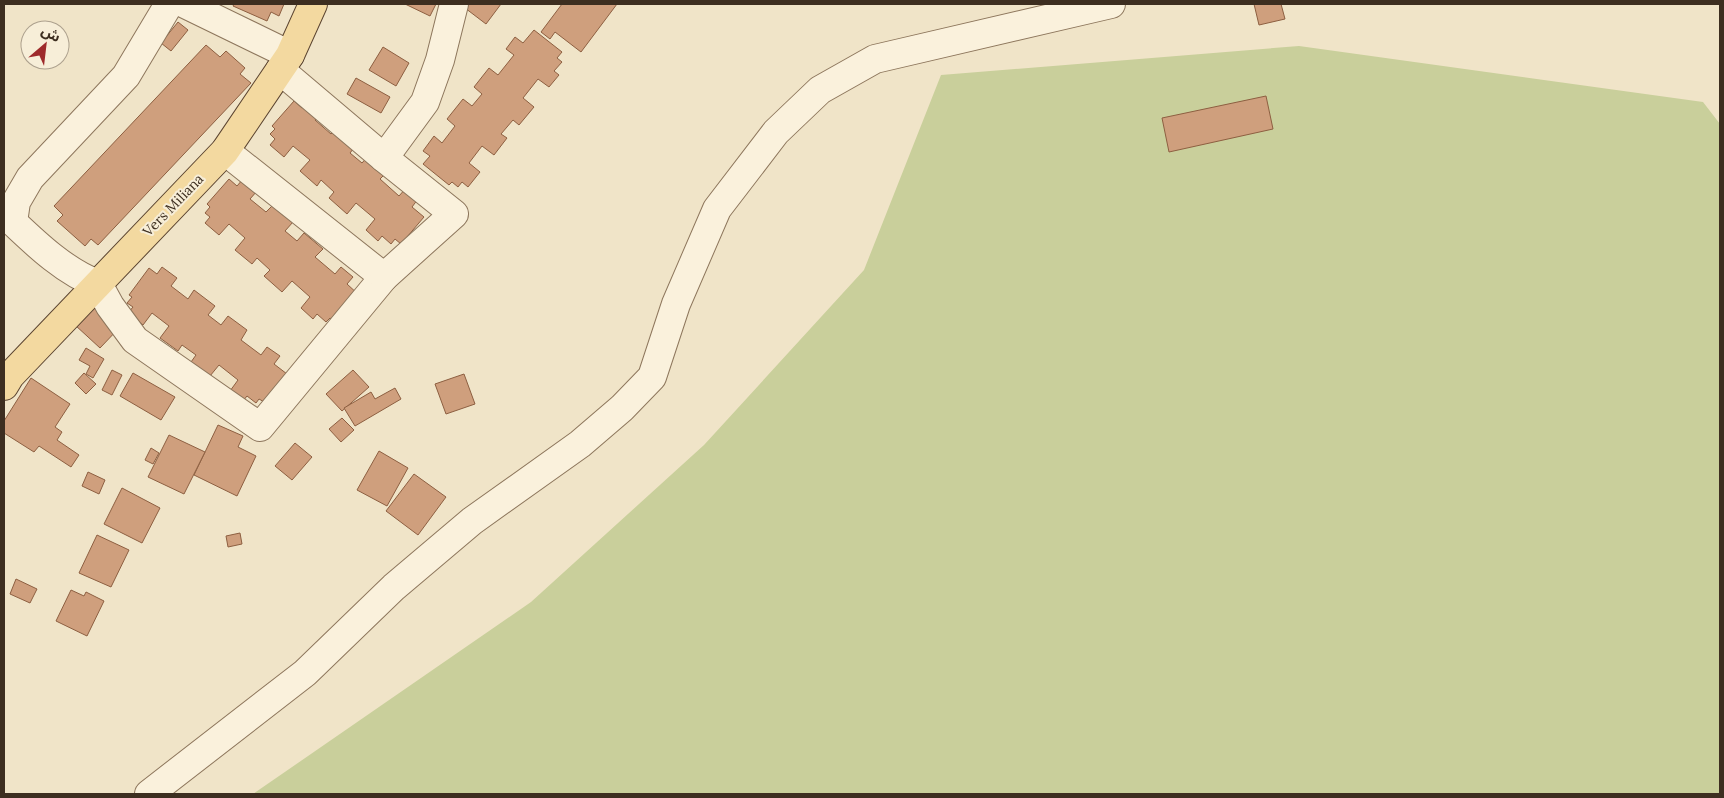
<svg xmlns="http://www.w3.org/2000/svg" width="1724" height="798" font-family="Lora,'Noto Sans Arabic',serif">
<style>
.green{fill:#c9cf9b}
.building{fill:#cf9f7d;stroke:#8d5f41}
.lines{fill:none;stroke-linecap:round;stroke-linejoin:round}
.minor-casing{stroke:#8d765c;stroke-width:30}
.major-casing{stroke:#5b4430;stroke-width:30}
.minor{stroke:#faf1dc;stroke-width:28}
.major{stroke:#f3d9a0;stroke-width:28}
.labels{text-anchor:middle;stroke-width:4;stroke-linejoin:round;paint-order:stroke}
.street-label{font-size:14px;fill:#3d2e20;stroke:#f7eed8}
</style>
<rect width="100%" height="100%" fill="#f0e4c8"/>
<!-- green -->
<path class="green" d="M 1299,46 L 1703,102 L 1720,124 L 1720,794 L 253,794 L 531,602 L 704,445 L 864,270 L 941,75 Z"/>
<!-- building -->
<g class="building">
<path d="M 234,4 L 284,4 L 279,16 L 271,12 L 267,21 L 233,6 Z"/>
<path d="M 405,4 L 436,4 L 430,16 Z"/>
<path d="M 468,4 L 501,4 L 486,24 L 465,8 Z"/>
<path d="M 562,4 L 617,4 L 581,52 L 555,32 L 550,39 L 541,32 Z"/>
<path d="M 1254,4 L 1281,4 L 1285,19 L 1259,25 Z"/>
<path d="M 178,22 L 188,30 L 171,51 L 161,43 Z"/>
<path d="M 534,30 L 562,52 L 557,58 L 562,62 L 554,71 L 559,75 L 549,87 L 538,79 L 523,98 L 534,107 L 519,125 L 513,120 L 501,134 L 507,138 L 494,155 L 482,146 L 469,163 L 480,172 L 468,187 L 462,182 L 458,187 L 452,182 L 449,185 L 423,164 L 430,156 L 423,151 L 434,136 L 442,143 L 455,126 L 447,119 L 463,99 L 472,106 L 482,94 L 474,87 L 489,68 L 498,75 L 514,55 L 506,49 L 515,37 L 523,43 Z"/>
<path d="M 206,45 L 220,57 L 226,51 L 245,68 L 240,74 L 251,83 L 98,245 L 91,239 L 85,246 L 57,221 L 63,215 L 54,206 Z"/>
<path d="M 383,47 L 409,63 L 396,86 L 369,70 Z"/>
<path d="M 356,78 L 390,97 L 381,113 L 347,94 Z"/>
<path d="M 1266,96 L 1273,129 L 1169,152 L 1162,118 Z"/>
<path d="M 294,101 L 302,108 L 308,101 L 321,113 L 315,120 L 331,134 L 338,127 L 357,144 L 350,153 L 362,163 L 369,155 L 388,171 L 380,179 L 399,196 L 406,188 L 418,199 L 412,207 L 424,217 L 401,244 L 395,239 L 391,244 L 382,236 L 378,241 L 366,230 L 375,219 L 356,203 L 347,214 L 329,198 L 334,192 L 321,180 L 317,186 L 300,171 L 310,160 L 293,146 L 284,157 L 270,145 L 275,139 L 270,134 L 275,129 L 272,126 Z"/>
<path d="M 229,179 L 237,186 L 243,179 L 257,191 L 250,199 L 266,212 L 273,205 L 293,222 L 285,231 L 297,241 L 304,233 L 323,249 L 315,257 L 335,274 L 341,267 L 353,277 L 347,284 L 359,295 L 336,323 L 330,318 L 326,322 L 317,314 L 313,319 L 301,308 L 310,297 L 292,281 L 282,292 L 264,276 L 270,270 L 257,258 L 252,264 L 235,250 L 245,238 L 229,224 L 219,235 L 205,223 L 210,217 L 205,213 L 210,207 L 207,204 Z"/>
<path d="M 162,267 L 177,278 L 171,286 L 188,299 L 194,290 L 215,306 L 208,315 L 221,325 L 228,316 L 247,330 L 241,340 L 261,355 L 267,347 L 280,356 L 274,364 L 287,374 L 266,403 L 259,399 L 256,403 L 247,396 L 243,401 L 230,391 L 238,380 L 219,365 L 210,376 L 191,362 L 196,355 L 182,345 L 178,351 L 160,338 L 169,326 L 152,313 L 143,325 L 128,313 L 133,307 L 127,303 L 132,297 L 129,295 L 149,268 L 157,274 Z"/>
<path d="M 94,304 L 120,327 L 100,348 L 75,325 Z"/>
<path d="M 86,348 L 104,359 L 93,378 L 86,374 L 90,366 L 79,360 Z"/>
<path d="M 112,370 L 122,375 L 112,395 L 102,390 Z"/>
<path d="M 353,370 L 369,387 L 342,411 L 326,394 Z"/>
<path d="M 84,373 L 96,384 L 86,394 L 75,383 Z"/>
<path d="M 133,373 L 175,397 L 161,420 L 120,396 Z"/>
<path d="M 464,374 L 475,404 L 446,414 L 435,384 Z"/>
<path d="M 31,378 L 70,404 L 55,427 L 62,432 L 57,440 L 79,455 L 71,467 L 39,446 L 34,452 L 4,433 L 4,434 L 4,421 Z"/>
<path d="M 395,388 L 401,399 L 355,426 L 344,408 L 371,392 L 375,399 Z"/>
<path d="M 342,418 L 354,430 L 341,442 L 329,429 Z"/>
<path d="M 218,425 L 243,436 L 238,447 L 256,456 L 237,496 L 194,475 Z"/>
<path d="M 169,435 L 205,452 L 184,494 L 148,477 Z"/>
<path d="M 295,443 L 312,457 L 292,480 L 275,466 Z"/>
<path d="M 151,448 L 159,453 L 153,464 L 145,460 Z"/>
<path d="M 379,451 L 408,468 L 387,506 L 357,490 Z"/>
<path d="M 88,472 L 105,480 L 99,494 L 82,486 Z"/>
<path d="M 414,474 L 446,497 L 418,535 L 386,511 Z"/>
<path d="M 122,488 L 160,508 L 142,543 L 104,524 Z"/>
<path d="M 240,533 L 242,544 L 228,547 L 226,536 Z"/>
<path d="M 97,535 L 129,550 L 111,587 L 79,573 Z"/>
<path d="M 16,579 L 37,589 L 30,603 L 10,594 Z"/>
<path d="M 71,590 L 84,596 L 86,592 L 104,601 L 87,636 L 56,621 Z"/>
</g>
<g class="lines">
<defs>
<g id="minor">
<path d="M 169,4 L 126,76 L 30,178 L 16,202 L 13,222 C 37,245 67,273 98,284 L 110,306 L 135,340 L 260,427 L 384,277 L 225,151"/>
<path d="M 185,4 L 290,55"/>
<path d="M 280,70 L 384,158 L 454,214 L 384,277"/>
<path d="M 384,158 L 425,102 L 440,60 L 454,4"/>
<path d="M 149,794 L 305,673 L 394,587 L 472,521 L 580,444 L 622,408 L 652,377 L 676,304 L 717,209 L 776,132 L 820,90 L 875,59 L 1111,4"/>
</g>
<path id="major" d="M 4,386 L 10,376 L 225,151 L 290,55 L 313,4"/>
</defs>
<!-- minor casing -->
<use href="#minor" class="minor-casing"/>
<!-- major casing -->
<use href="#major" class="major-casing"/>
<!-- minor -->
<use href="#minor" class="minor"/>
<!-- major -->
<use href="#major" class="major"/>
</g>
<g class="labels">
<!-- street labels -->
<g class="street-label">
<text transform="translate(173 205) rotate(-46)" y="5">Vers Miliana</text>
</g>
</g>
<!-- border -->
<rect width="1724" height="798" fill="none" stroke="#3d2e20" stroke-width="10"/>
<!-- north arrow -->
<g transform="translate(45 45) rotate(28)"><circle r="24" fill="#f7eed8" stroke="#ada18e"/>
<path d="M0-4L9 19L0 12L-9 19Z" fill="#9e2a2b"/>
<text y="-8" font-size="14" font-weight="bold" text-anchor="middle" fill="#3d2e20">ش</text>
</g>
</svg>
